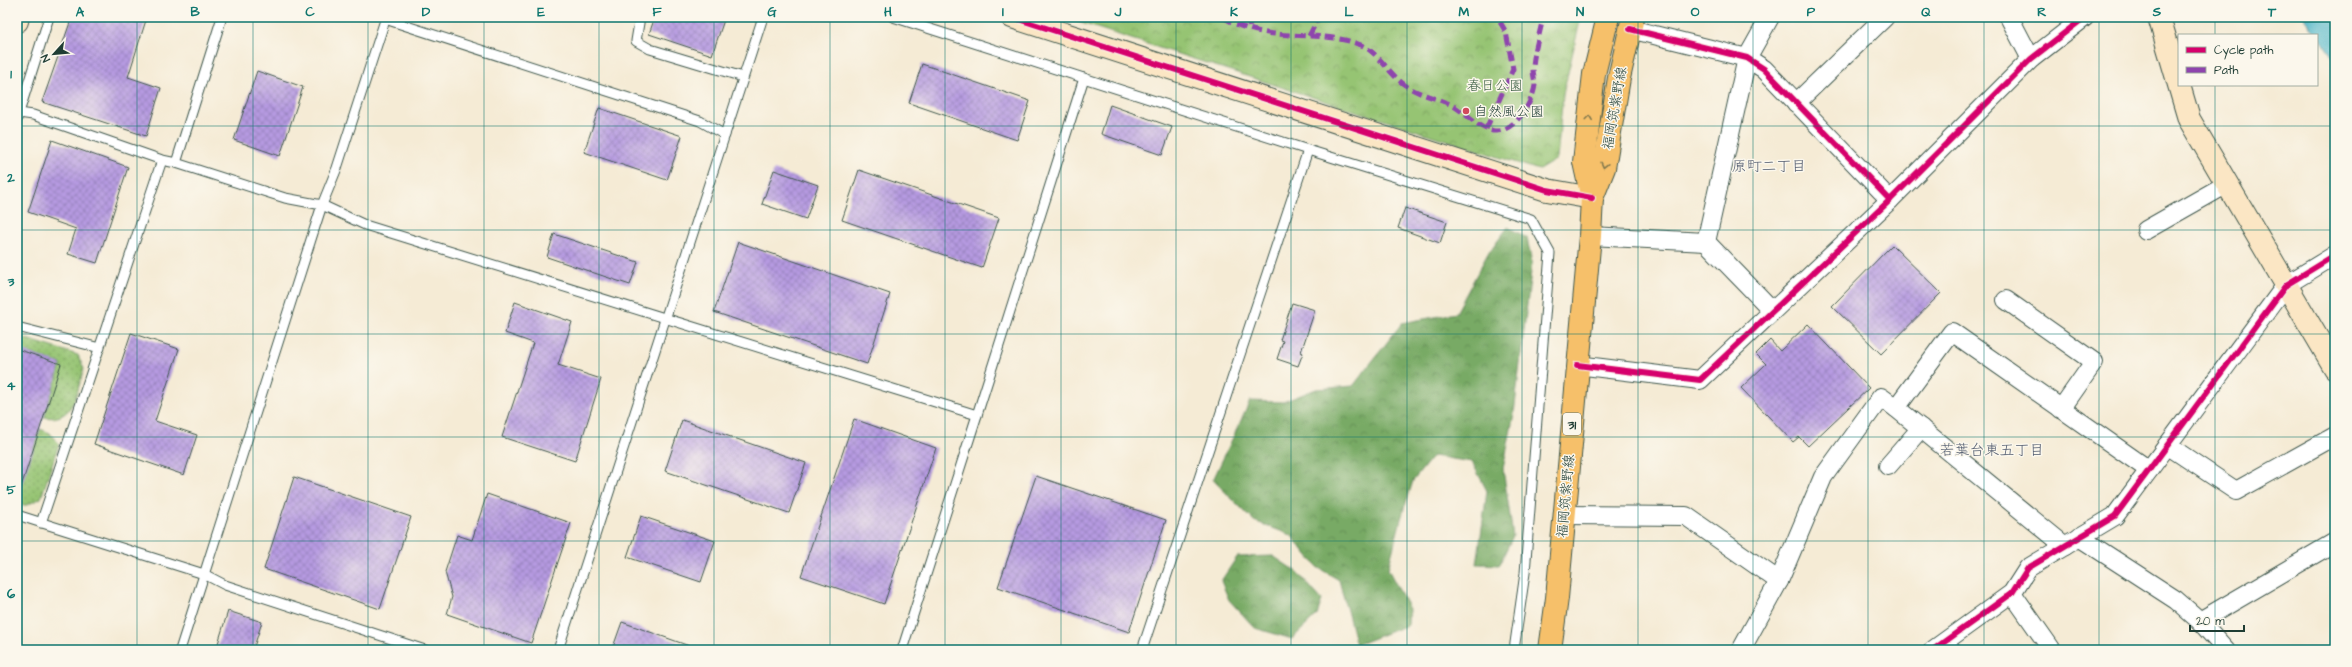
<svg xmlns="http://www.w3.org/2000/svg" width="2352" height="667" font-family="'Architects Daughter','Klee One',sans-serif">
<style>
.grass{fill:url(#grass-dots);stroke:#5a8054}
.forest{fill:url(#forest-crowns);stroke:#4c744c}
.park{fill:url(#park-crowns);stroke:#5a8054}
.water{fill:#4ab4c7;stroke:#34787e}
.building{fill:url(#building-cross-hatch)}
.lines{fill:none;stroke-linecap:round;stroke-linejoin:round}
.lane-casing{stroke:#3f574c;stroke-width:11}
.street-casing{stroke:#3f574c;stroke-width:20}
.secondary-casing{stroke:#3f574c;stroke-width:24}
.primary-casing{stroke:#3f574c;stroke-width:24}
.lane{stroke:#fff;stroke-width:9}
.street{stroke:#fff;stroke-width:18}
.secondary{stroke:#fbe6c4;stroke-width:22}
.primary{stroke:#f6c06b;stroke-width:22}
.quiet{stroke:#8e44ad;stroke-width:5;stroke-dasharray:10 5;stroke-linecap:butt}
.cycleway-casing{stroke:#fbf7ec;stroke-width:8}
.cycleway{stroke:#d6006c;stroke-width:6}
.oneway{stroke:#80784d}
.grid{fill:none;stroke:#0f766e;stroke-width:1;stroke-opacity:0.55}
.poi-dot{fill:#d1495b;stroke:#fbf7ec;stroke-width:1.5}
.labels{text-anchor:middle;stroke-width:3;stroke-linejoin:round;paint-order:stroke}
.shield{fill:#fbf7ec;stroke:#61756b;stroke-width:1}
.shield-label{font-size:13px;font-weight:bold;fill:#1f3d34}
.park-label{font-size:14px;fill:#3d5f44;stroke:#fbf7ec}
.street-label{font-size:14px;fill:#1f3d34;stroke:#fbf7ec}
.poi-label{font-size:14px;fill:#1f3d34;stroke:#fbf7ec;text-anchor:start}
.neighbourhood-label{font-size:15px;fill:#545e71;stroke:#fbf7ec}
.neatline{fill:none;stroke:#0f766e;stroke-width:1.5}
.grid-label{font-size:13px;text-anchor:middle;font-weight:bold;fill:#0f766e}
</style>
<defs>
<pattern id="grass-dots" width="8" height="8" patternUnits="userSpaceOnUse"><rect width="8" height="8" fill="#96c473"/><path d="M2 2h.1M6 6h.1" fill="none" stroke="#7aa05f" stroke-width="1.8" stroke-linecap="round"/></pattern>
<pattern id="forest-crowns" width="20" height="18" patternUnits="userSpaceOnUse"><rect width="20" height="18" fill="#78aa65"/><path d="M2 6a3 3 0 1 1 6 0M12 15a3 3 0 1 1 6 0" fill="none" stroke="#628c54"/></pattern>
<pattern id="park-crowns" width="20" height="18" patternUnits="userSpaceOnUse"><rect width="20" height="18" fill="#96c473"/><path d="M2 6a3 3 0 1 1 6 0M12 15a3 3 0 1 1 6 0" fill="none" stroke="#7aa05f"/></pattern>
<pattern id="building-cross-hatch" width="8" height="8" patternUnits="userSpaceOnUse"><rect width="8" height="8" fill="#b69ae1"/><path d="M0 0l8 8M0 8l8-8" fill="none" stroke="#937fb7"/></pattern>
</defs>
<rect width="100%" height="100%" fill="#fbf7ec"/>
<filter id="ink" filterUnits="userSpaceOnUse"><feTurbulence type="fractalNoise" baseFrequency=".025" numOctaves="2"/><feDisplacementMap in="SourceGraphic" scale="8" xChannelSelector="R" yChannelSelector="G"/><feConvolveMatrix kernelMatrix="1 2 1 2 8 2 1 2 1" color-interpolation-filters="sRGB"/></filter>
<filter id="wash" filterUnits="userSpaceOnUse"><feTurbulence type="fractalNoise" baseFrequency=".012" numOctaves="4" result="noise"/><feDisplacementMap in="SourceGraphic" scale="16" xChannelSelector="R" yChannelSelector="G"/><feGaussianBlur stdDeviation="0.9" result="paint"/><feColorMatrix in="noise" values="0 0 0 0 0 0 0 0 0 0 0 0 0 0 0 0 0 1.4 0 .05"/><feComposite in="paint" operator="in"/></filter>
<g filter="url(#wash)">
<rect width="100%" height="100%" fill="#f5ebd5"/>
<!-- grass -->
<g class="grass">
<path d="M 17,336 L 78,355 L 84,369 C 76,392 75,423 44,417 L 61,364 L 17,349 Z"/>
<path d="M 40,429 L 50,433 L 59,444 L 41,498 L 27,505 L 17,505 L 17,498 Z"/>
</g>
<!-- forest -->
<g class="forest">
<path d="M 1508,227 L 1527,238 L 1532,263 L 1514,414 L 1503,469 L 1513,536 L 1499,565 L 1477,564 L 1487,491 L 1472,462 L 1433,456 L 1413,481 L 1401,519 L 1388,569 L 1409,609 L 1408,625 L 1356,645 L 1339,580 L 1317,567 L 1291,535 L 1254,521 L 1213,480 L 1250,401 L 1283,402 L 1316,389 L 1353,386 L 1402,323 L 1456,313 L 1487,255 Z"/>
<path d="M 1273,556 L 1297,572 L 1322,600 L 1317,615 L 1292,639 L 1255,628 L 1229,600 L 1221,581 L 1237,557 Z"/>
</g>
<!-- park -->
<path class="park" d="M 1063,17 L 1581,17 L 1563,94 L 1557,159 L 1539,170 Z"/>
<!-- water -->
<path class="water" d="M 2304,17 L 2335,17 L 2335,60 Z"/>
<g id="blocks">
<!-- building -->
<g class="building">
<path d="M 72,17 L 147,17 L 128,77 L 161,88 L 146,136 L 42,102 Z"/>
<path d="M 655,17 L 725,17 L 712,55 L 649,34 Z"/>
<path d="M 922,64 L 1030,101 L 1017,140 L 909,103 Z"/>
<path d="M 257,71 L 303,87 L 280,156 L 234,140 Z"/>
<path d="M 1110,105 L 1172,127 L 1162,155 L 1101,134 Z"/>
<path d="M 599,108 L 682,136 L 667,180 L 584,152 Z"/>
<path d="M 52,140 L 128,167 L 97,263 L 68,254 L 76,229 L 28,212 Z"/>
<path d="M 774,170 L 818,185 L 806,219 L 762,204 Z"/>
<path d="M 859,170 L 999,218 L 982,268 L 842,220 Z"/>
<path d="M 1405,208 L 1447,222 L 1440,243 L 1398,228 Z"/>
<path d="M 554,234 L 638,262 L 630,285 L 547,257 Z"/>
<path d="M 738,242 L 890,294 L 867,364 L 714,312 Z"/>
<path d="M 1892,245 L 1941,293 L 1881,354 L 1832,306 Z"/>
<path d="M 515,302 L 572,322 L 558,365 L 601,379 L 575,461 L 502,437 L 533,343 L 505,333 Z"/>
<path d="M 1292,303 L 1315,310 L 1301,352 L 1303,353 L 1298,366 L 1277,359 L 1283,341 L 1280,340 Z"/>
<path d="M 1808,324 L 1869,388 L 1808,446 L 1799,437 L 1793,442 L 1741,388 L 1766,364 L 1756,354 L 1770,340 L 1780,351 Z"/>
<path d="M 131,333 L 179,349 L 155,421 L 197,435 L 184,475 L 94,444 Z"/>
<path d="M 17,349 L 61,364 L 20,490 L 17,490 Z"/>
<path d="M 854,419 L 936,448 L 884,604 L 801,576 Z"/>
<path d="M 682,420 L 806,463 L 789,513 L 665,471 Z"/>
<path d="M 1036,476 L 1166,520 L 1129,632 L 998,587 Z"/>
<path d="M 294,477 L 411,517 L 380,609 L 264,569 Z"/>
<path d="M 487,494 L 571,523 L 531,643 L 447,614 L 452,597 L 445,572 L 457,535 L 472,540 Z"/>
<path d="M 641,516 L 715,541 L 701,582 L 627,557 Z"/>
<path d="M 228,611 L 262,622 L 253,650 L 216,650 Z"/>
<path d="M 622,622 L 695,648 L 695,650 L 612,650 Z"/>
</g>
</g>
</g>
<g filter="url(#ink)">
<use href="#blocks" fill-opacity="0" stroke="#3f574c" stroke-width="1"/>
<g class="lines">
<defs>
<g id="lane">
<path d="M 640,17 L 636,41 L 650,49 L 743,77"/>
<path d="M 893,17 L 1308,150 L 1531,219 L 1550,253 L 1525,573 L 1514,650"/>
<path d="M 385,19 L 700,121 L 725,135"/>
<path d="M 19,113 L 33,115 L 162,160 L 176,163 L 285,198 L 322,205 L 365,225 L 977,415 L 902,650"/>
<path d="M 17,119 L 49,17"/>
<path d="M 176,163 L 222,17"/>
<path d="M 17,327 L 100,348"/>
<path d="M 977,415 L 1084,78"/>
<path d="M 17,515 L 204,574 L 225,585 L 425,650"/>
<path d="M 41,523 L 162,160"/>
<path d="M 180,650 L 322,205 L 337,168 L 386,17"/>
<path d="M 558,650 L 763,17"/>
<path d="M 1142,650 L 1308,150"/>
</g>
<g id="street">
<path d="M 1770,17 L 1747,58 L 1706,242 L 1772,310"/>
<path d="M 2009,17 L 2031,59"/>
<path d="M 1630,29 L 1747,58 L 1764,69 L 1890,200"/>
<path d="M 1796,103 L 1885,17"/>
<path d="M 2146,230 L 2227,184"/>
<path d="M 1590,236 L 1706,242"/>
<path d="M 2006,300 L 2094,362 L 2061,409"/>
<path d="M 1577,365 L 1700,380 L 1890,200 L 2031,59 L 2085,17"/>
<path d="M 2167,445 L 2236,491 L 2335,436"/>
<path d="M 1888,466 L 1921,428"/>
<path d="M 1564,515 L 1686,516 L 1779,581"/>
<path d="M 2079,537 L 2176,600 L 2200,621 L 2226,650"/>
<path d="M 2065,546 L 1896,408 L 1952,332 L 2149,470"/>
<path d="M 2012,593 L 2052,650"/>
<path d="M 2200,621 L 2335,542"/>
<path d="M 1741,650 L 1779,581 L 1823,477 L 1881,397 L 1896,408"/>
<path d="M 1933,650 L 2012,593 L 2028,568 L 2115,516 L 2286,285 L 2335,255"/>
</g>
<g id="secondary">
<path d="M 1012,17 L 1547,190 L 1592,198"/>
<path d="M 2159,17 L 2189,119 L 2335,368"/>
<path d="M 17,21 L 18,17"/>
</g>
<g id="primary">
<path d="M 1592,198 L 1604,168 L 1619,78 L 1633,17"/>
<path d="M 1550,650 L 1557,598 L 1590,236 L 1592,198 L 1584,162 L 1594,74 L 1608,17"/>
</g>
</defs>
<!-- lane casing -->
<use href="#lane" class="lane-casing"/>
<!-- street casing -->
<use href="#street" class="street-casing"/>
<!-- secondary casing -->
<use href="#secondary" class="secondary-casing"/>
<!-- primary casing -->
<use href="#primary" class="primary-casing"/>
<!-- lane -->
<use href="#lane" class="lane"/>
<!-- street -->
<use href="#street" class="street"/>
<!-- secondary -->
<use href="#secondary" class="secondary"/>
<!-- primary -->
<use href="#primary" class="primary"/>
<!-- quiet -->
<g class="quiet">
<path d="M 1223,17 C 1268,46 1315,27 1361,45 C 1378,52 1389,74 1405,85 C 1419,95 1437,98 1452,105 C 1465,112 1481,132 1496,131 C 1515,131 1533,102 1535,85 C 1535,81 1533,75 1533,70 C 1533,53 1540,34 1543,17"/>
<path d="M 1248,17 L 1250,29"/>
<path d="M 1309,36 L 1319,17"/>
<path d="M 1486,129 L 1513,69 L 1506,32 L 1497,17"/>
</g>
<defs>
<g id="cycleway">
<path d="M 1012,17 L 1547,190 L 1592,198"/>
<path d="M 1630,29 L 1747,58 L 1764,69 L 1890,200"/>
<path d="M 1577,365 L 1700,380 L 1890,200 L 2031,59 L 2085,17"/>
<path d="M 1933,650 L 2012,593 L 2028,568 L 2115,516 L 2286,285 L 2335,255"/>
</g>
</defs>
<!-- cycleway casing -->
<use href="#cycleway" class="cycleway-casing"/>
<!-- cycleway -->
<use href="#cycleway" class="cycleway"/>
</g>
<!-- one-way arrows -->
<defs><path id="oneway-chevron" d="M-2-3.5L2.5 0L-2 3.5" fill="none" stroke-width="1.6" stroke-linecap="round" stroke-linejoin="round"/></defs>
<g class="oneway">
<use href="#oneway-chevron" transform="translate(1589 118) rotate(-83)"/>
<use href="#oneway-chevron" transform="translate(1604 165) rotate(103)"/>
</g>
</g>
<!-- grid -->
<path class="grid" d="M 137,17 L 137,650M 253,17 L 253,650M 368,17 L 368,650M 484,17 L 484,650M 599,17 L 599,650M 714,17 L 714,650M 830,17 L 830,650M 945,17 L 945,650M 1061,17 L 1061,650M 1176,17 L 1176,650M 1291,17 L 1291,650M 1407,17 L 1407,650M 1522,17 L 1522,650M 1638,17 L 1638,650M 1753,17 L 1753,650M 1868,17 L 1868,650M 1984,17 L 1984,650M 2099,17 L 2099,650M 2215,17 L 2215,35M 2215,85 L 2215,650M 17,126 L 2335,126M 17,230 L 2335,230M 17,334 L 2335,334M 17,437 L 2335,437M 17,541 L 2335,541"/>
<!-- markers -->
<circle class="poi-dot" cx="1466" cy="111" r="4"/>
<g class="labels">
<!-- shield labels -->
<rect class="shield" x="1563" y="413" width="18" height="22" rx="3"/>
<g class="shield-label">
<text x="1572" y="429">31</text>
</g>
<!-- park labels -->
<g class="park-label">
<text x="1495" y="90">春日公園</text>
</g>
<!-- street labels -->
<g class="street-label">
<text transform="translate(1614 108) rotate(-80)" y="5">福岡筑紫野線</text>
<text transform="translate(1565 496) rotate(-85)" y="5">福岡筑紫野線</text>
</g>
<!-- poi labels -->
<g class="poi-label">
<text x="1474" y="116">自然風公園</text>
</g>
<!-- neighbourhood labels -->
<g class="neighbourhood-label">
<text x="1769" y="171">原町二丁目</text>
<text x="1992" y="455">若葉台東五丁目</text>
</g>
</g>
<!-- margin -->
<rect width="2352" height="667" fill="none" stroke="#fbf7ec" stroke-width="44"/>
<!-- legend -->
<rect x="2178" y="34" width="140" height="52" fill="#fbf7ec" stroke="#a3ada2"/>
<rect x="2186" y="47" width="20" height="6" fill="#d6006c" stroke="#a3ada2"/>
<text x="2214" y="54" font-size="12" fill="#1f3d34">Cycle path</text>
<rect x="2186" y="67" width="20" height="6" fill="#8e44ad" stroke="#a3ada2"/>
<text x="2214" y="74" font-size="12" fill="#1f3d34">Path</text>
<!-- north arrow -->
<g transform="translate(54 54) rotate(243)" stroke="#fbf7ec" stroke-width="3" paint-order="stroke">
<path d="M0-3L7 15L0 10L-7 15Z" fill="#1f3d34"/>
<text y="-6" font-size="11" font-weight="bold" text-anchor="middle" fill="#1f3d34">N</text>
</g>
<!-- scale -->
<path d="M2190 625v6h54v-6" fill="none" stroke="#1f3d34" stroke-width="2"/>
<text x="2196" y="625" font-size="12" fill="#1f3d34" stroke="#fbf7ec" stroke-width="3" paint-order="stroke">20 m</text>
<rect x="22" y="22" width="2308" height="623" class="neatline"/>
<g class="grid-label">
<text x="80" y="16">A</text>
<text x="195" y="16">B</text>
<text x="310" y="16">C</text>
<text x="426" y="16">D</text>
<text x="541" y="16">E</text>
<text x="657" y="16">F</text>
<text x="772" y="16">G</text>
<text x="888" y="16">H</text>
<text x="1003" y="16">I</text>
<text x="1118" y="16">J</text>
<text x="1234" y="16">K</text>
<text x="1349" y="16">L</text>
<text x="1464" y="16">M</text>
<text x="1580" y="16">N</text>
<text x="1695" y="16">O</text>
<text x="1811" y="16">P</text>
<text x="1926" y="16">Q</text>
<text x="2042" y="16">R</text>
<text x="2157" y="16">S</text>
<text x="2272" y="16">T</text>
<text x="11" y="78">1</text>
<text x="11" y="182">2</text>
<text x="11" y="286">3</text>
<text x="11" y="390">4</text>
<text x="11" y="494">5</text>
<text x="11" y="598">6</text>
</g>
</svg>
